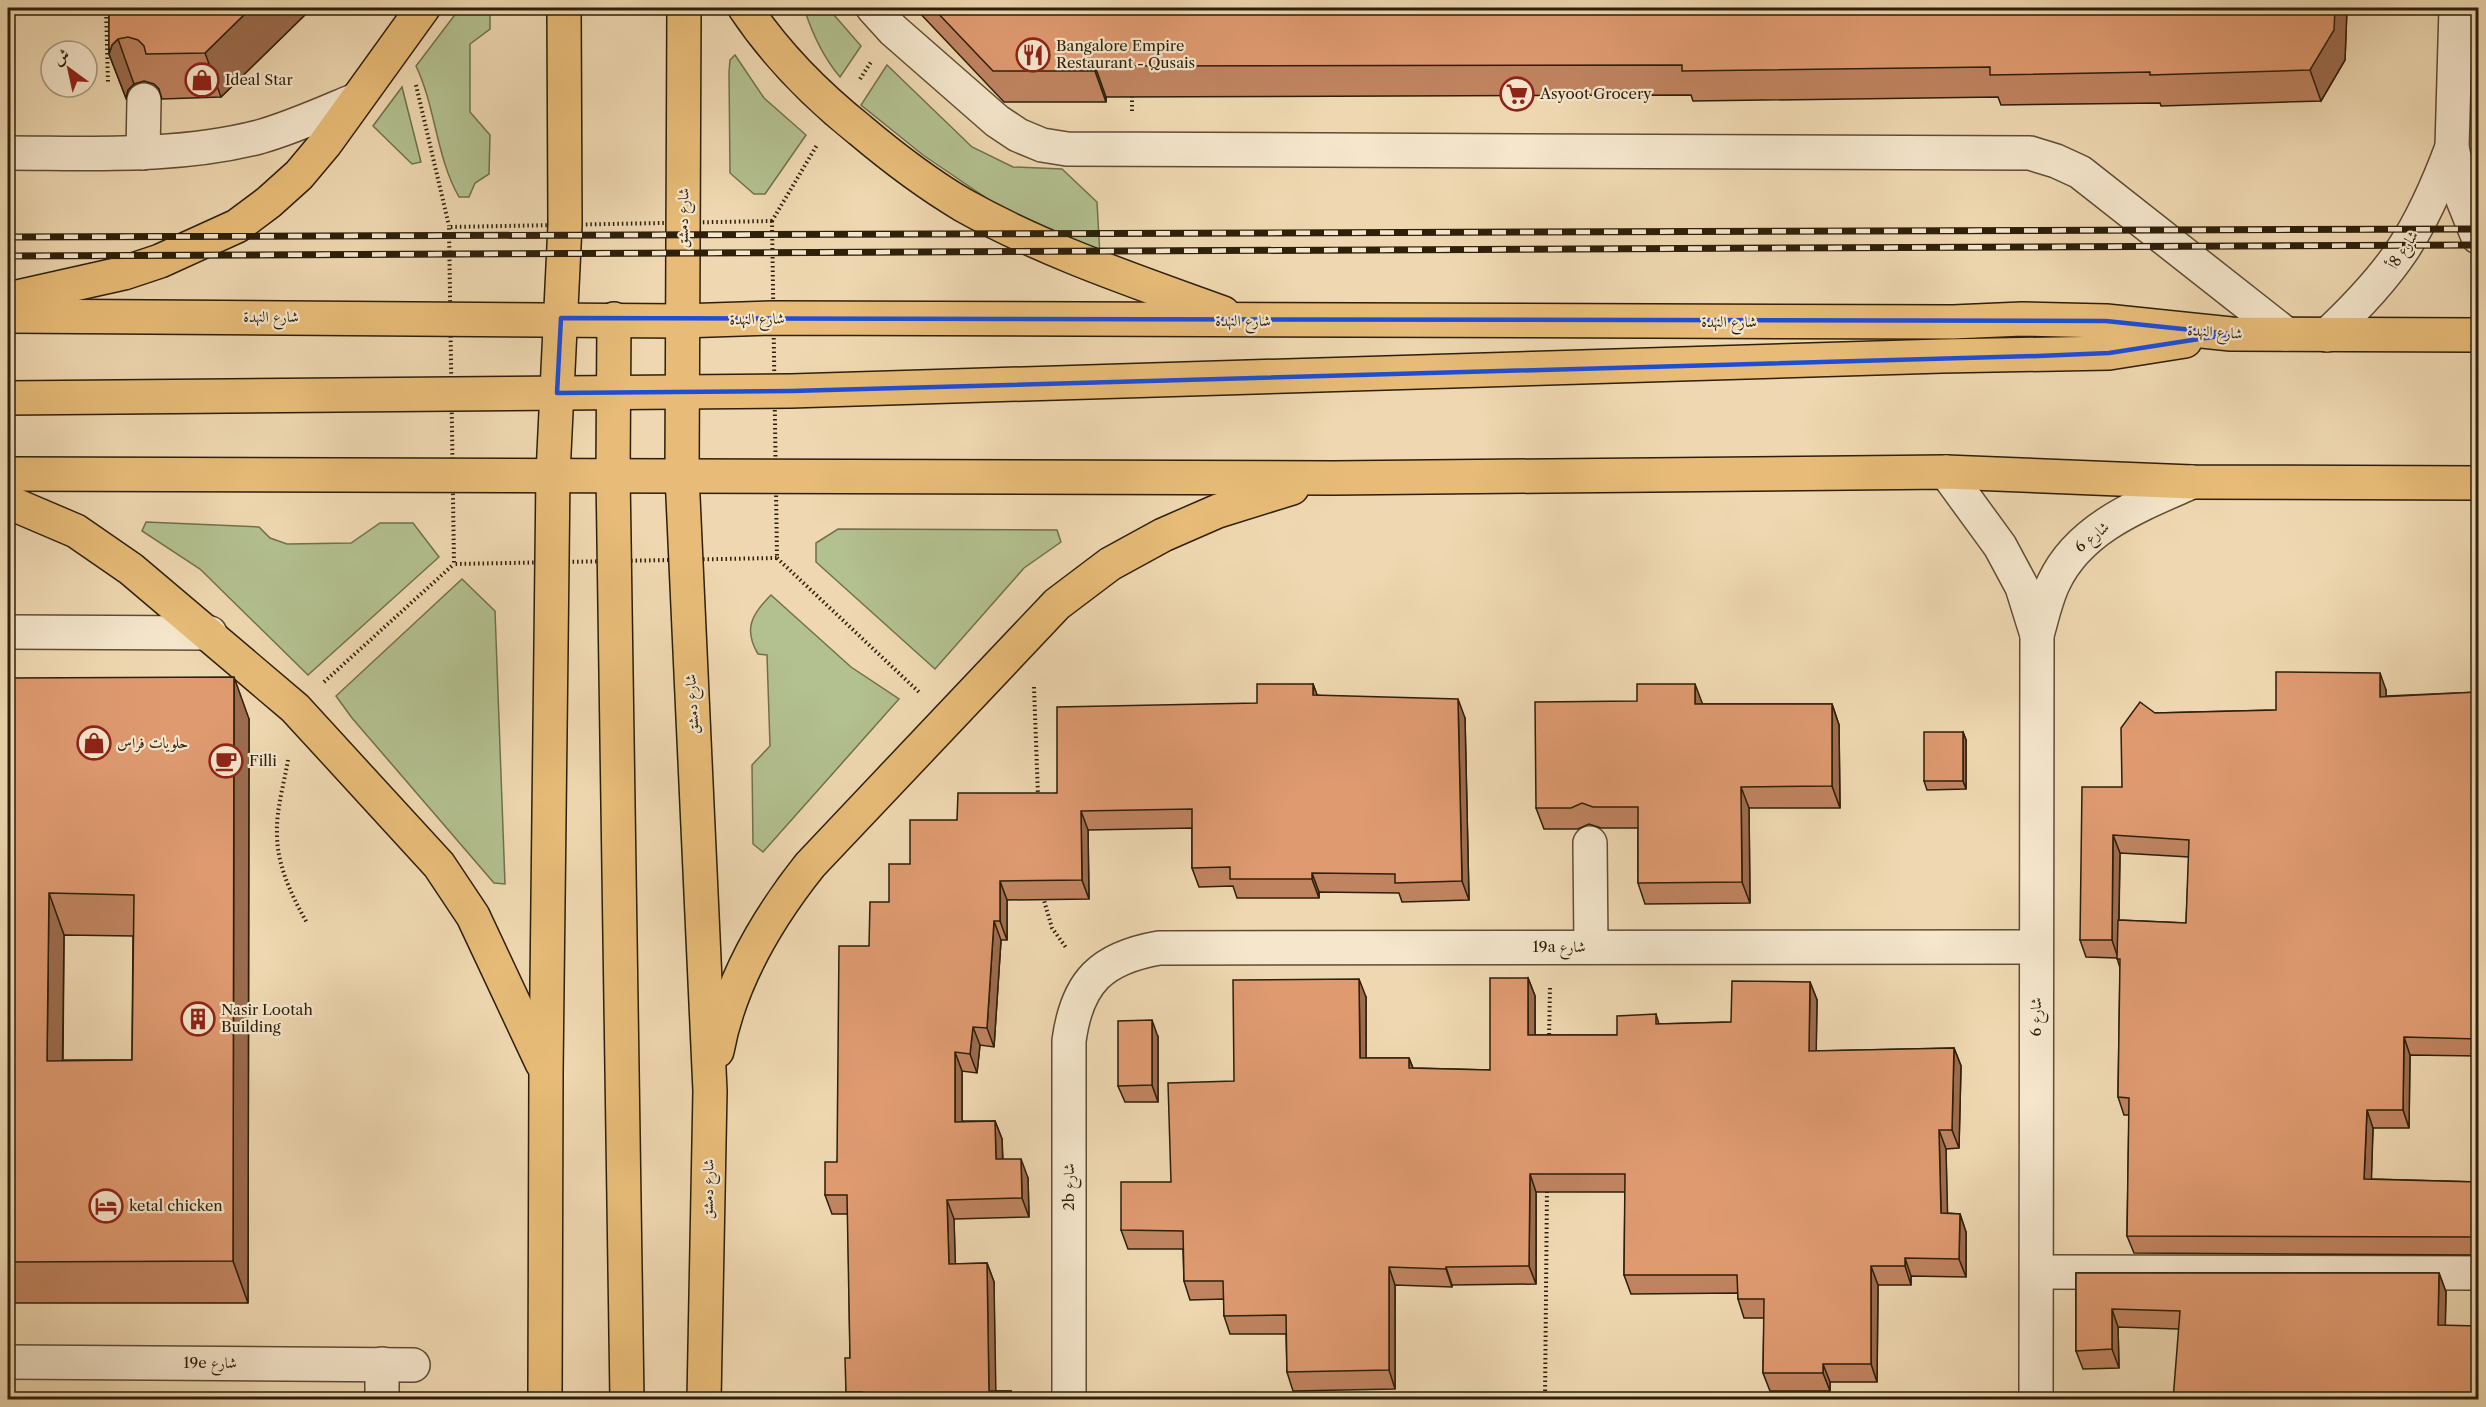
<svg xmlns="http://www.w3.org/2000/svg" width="2486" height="1407" font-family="'Libre Caslon Text',Amiri,serif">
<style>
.green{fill:#b3c090;stroke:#70704d;stroke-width:1.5}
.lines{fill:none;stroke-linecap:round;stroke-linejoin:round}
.minor-casing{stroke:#5e4d34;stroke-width:36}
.major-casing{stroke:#2d1f0a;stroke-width:36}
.path{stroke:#2d1f0a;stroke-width:4;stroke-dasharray:1.5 3;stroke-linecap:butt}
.minor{stroke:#f5e6cc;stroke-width:33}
.major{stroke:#e8bc78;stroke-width:33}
.rail-casing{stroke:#2d1f0a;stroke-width:7}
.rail{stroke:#f5e6cc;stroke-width:4.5;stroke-dasharray:14;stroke-linecap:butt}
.wall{fill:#c08460;stroke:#2d1f0a;stroke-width:1.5;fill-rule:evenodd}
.shaded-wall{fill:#9c6c4e;stroke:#2d1f0a;stroke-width:1.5}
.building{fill:#df9a70;stroke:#2d1f0a;stroke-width:1.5;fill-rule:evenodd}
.marked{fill:none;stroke:#1d4ed8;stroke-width:4.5;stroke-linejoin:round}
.labels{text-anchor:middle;stroke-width:4.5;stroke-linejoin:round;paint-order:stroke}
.poi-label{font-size:15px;fill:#2d1f0a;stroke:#f5e6cc;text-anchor:start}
.street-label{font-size:15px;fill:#2d1f0a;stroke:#f5e6cc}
</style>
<rect width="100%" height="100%" fill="#efd8b1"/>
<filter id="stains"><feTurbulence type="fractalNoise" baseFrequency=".00333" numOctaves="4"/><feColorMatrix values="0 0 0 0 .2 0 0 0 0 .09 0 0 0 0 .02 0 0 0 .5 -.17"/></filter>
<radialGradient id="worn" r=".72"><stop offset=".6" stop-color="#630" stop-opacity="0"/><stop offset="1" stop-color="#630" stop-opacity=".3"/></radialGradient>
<!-- green -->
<g class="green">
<path d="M 460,8 L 490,8 L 490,29 L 470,44 L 470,112 L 490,135 L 489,174 L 475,183 L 469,197 L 459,197 C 436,157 436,108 416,66 Z"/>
<path d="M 804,8 L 828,8 L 861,46 L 840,77 C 823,57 812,33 804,8 Z"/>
<path d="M 735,55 L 764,98 L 806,135 L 765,194 L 754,194 L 730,173 L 729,72 L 730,60 Z"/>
<path d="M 887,65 L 972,147 L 1013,167 L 1062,169 L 1097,202 L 1100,257 L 1007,212 L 923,155 L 861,105 Z"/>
<path d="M 402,87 L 421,162 L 412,164 L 373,126 Z"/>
<path d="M 146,522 L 259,527 L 270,538 L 287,544 L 351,543 L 380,523 L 413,523 L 439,557 L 308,675 L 200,569 L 142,531 Z"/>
<path d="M 838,529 L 1057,530 L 1061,542 L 1024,568 L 935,669 L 816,562 L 816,543 Z"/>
<path d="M 462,579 L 495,611 L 505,884 L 494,883 L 352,718 L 336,696 Z"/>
<path d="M 771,595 L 851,667 L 899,699 L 763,852 L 753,844 L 752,765 L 770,746 L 767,655 L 758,654 C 743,629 752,614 771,595 Z"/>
</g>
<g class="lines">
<defs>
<g id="minor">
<path d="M 873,8 L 893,30 L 997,121 L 1018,135 L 1042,145 L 1067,149 L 2030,153 L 2056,161 L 2080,172 L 2286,334"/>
<path d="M 2456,8 L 2452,147 L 2463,200 L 2478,237"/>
<path d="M 8,153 C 91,153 177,158 259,137 C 291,128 322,114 353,101"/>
<path d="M 143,153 L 144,100"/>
<path d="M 2327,335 C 2394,272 2420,233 2452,147"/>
<path d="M 1946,472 L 2000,546 L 2022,587 L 2037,635"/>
<path d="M 8,632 L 210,633"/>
<path d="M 1590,843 L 1591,947"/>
<path d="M 2037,1272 L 2478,1273"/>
<path d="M 8,1362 L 413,1365"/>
<path d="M 382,1364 L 382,1400"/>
<path d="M 1069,1400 L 1069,1041 C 1077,981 1102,958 1159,948 L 2036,947"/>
<path d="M 2036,1400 L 2037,635 C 2042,618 2046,598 2054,582 C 2080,527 2140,505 2192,482"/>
</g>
<g id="major">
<path d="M 684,8 L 682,475 L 710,1091 L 704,1400"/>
<path d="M 745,8 C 777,56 815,94 860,130 C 892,157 926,183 963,205 C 1045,251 1135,281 1223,313"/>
<path d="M 8,299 L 124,273 L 160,261 L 237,226 L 269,202 L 299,175 L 325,144 L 423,8"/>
<path d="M 8,316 L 681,321 L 773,318 L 1953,322 L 2022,319 L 2106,321 L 2231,334 L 2478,335"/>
<path d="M 614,319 L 613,474 L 627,1400"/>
<path d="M 8,398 L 791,391 L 1942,356 L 2109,353 L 2185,341"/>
<path d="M 8,474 L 1334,478 L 1946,472 L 2192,482 L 2478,483"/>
<path d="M 8,502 L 76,531 L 131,569 L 295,708 L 439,865 L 473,916 L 542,1063"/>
<path d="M 717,1051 C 730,981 767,919 810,865 L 1057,604 L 1110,564 L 1163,535 L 1218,511 L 1292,488"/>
<path d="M 545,1400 L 546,1072 L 553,474 L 565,225 L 564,8"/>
</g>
</defs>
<!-- minor casing -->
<use href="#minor" class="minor-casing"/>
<!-- major casing -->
<use href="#major" class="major-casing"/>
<!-- path -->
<g class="path">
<path d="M 106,8 L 108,83"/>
<path d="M 860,79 L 871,62"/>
<path d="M 416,85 L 449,226"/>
<path d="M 1132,111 L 1132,95"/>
<path d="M 772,221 L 777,558 L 454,564 L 449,227 Z"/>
<path d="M 772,221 L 817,145"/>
<path d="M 777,558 L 921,694"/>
<path d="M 324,682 L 454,564"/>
<path d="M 1034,687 L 1038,796"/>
<path d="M 288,760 C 284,784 276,810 277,834 C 277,866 292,896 307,923"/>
<path d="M 1043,897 L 1052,928 L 1067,949"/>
<path d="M 1549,1039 L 1550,986"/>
<path d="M 1545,1400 L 1547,1187"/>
</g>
<!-- minor -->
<use href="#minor" class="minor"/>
<!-- major -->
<use href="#major" class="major"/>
<defs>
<g id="rail">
<path d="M 8,237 L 2478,229"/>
<path d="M 8,256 L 2478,245"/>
</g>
</defs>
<!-- rail casing -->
<use href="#rail" class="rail-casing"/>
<!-- rail -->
<use href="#rail" class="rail"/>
</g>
<!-- wall -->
<g class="wall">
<path d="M 109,8 L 312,8 L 221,97 L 162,99 L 159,89 L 154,84 L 144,81 L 134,84 L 128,90 L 126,98 L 109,54 Z"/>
<path d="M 915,8 L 2347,8 L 2345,60 L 2321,101 L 2161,106 L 2160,103 L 2001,105 L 1998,97 L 1693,101 L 1691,95 L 1106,97 L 1106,102 L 1004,102 Z"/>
<path d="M 8,678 L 249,719 L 248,1303 L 8,1303 ZM 64,935 L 133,936 L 132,1060 L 63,1060 Z"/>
<path d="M 1313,684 L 1317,695 L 1465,718 L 1469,900 L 1402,902 L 1399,893 L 1319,892 L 1319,898 L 1237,898 L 1233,886 L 1199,887 L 1192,868 L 1192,828 L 1088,830 L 1089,899 L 1007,900 L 1007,940 L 1001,940 L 994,1047 L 980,1045 L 977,1073 L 962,1071 L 962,1121 L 995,1121 L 1002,1139 L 1003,1159 L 1028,1178 L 1029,1217 L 954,1219 L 955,1264 L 987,1263 L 994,1282 L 995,1391 L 1011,1391 L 1014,1400 L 848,1400 L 846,1392 L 850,1358 L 848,1214 L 832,1214 L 825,1195 L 837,1162 L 869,946 L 889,902 L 910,864 L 957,820 L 1057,793 L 1257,703 Z"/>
<path d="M 2386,690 L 2386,696 L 2478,692 L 2478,1056 L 2410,1055 L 2409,1128 L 2373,1128 L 2371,1179 L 2478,1182 L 2478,1255 L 2134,1253 L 2127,1236 L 2129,1115 L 2124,1115 L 2118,1097 L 2120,968 L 2117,958 L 2086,957 L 2080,940 L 2122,787 L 2155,713 L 2276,710 ZM 2120,853 L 2189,857 L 2186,923 L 2119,920 Z"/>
<path d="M 1703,704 L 1832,704 L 1839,725 L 1840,808 L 1749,808 L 1750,903 L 1645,904 L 1638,883 L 1638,828 L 1601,828 L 1589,824 L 1578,829 L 1544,829 L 1536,808 Z"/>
<path d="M 1963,732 L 1966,740 L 1966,789 L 1927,790 L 1924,781 Z"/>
<path d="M 1528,978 L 1535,996 L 1535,1035 L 1617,1035 L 1656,1014 L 1659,1024 L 1731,1022 L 1810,982 L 1817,1000 L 1816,1051 L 1954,1048 L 1961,1066 L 1959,1148 L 1946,1149 L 1947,1213 L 1960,1214 L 1966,1232 L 1966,1277 L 1911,1276 L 1911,1285 L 1878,1285 L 1877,1382 L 1830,1382 L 1830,1391 L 1770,1391 L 1763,1373 L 1764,1318 L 1744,1318 L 1738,1299 L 1738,1293 L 1631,1294 L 1624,1275 L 1625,1192 L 1536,1192 L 1536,1284 L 1452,1285 L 1452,1287 L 1395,1285 L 1395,1389 L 1293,1391 L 1287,1372 L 1286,1334 L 1230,1334 L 1224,1316 L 1224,1299 L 1190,1300 L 1184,1281 L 1183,1249 L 1128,1249 L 1121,1230 L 1171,1182 L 1234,1081 L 1366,997 L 1366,1058 L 1409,1058 L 1413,1068 L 1490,1070 Z"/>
<path d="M 1158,1037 L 1158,1102 L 1125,1102 L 1118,1086 Z"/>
<path d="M 2076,1273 L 2439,1273 L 2446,1292 L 2445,1325 L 2178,1329 L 2118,1327 L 2119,1368 L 2083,1369 L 2076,1351 Z"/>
</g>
<!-- shaded-wall -->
<g class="shaded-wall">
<path d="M 251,8 L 312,8 L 221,97 L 205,53 Z"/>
<path d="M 2335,8 L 2347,8 L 2345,60 L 2321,101 L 2310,70 Z"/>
<path d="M 118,39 L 134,84 L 128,90 L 126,98 L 109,54 L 112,45 Z"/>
<path d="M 1095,66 L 1106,97 L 1106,102 L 1095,71 Z"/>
<path d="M 2380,673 L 2386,690 L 2386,714 L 2380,697 Z"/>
<path d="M 234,677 L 249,719 L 248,1303 L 233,1261 Z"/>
<path d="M 1313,684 L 1320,703 L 1313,695 Z"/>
<path d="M 1695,684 L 1703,705 L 1695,704 Z"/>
<path d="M 1458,699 L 1465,718 L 1469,900 L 1462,881 Z"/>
<path d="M 1832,704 L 1839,725 L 1840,808 L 1832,786 Z"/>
<path d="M 1963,732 L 1966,740 L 1966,789 L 1963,781 Z"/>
<path d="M 1741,787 L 1749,808 L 1750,903 L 1742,882 Z"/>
<path d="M 1081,811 L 1088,830 L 1089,899 L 1082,880 Z"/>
<path d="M 2113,835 L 2120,853 L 2118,958 L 2112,940 Z"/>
<path d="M 1312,873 L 1319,892 L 1319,898 L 1312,879 Z"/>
<path d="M 1000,881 L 1007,900 L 1007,940 L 1000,921 Z"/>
<path d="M 49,893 L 64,935 L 62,1102 L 47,1061 Z"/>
<path d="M 994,921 L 1001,940 L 994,1047 L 987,1028 Z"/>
<path d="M 1528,978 L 1535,996 L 1535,1053 L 1528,1035 Z"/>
<path d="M 1359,979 L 1366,997 L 1366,1076 L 1360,1058 Z"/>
<path d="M 1810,982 L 1817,1000 L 1816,1069 L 1809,1051 Z"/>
<path d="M 1152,1020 L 1158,1037 L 1158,1102 L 1152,1085 Z"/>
<path d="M 973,1027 L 980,1045 L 977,1073 L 970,1054 Z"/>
<path d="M 2404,1037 L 2410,1055 L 2409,1128 L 2403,1110 Z"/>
<path d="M 1954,1048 L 1961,1066 L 1959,1148 L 1952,1130 Z"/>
<path d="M 955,1052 L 962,1071 L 962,1140 L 955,1122 Z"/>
<path d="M 1409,1058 L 1416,1076 L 1409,1068 Z"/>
<path d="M 2367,1110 L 2373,1128 L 2371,1196 L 2364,1179 Z"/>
<path d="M 995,1121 L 1002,1139 L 1003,1178 L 996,1159 Z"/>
<path d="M 1939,1130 L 1946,1149 L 1948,1232 L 1941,1213 Z"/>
<path d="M 1021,1159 L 1028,1178 L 1029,1217 L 1022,1198 Z"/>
<path d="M 1530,1174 L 1536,1192 L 1536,1284 L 1529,1266 Z"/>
<path d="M 947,1200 L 954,1219 L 956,1283 L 949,1264 Z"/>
<path d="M 1960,1214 L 1966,1232 L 1966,1277 L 1959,1259 Z"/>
<path d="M 1905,1258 L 1911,1276 L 1911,1285 L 1905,1266 Z"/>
<path d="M 987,1263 L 994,1282 L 996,1400 L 989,1391 Z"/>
<path d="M 1871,1266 L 1878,1285 L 1877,1382 L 1871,1364 Z"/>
<path d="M 1389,1267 L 1395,1285 L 1395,1389 L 1389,1370 Z"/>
<path d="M 1446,1267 L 1452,1285 L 1452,1287 L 1446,1269 Z"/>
<path d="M 2439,1273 L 2446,1292 L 2445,1343 L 2438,1325 Z"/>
<path d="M 2112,1309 L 2118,1327 L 2119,1368 L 2112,1349 Z"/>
<path d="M 1823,1364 L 1830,1382 L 1830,1391 L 1823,1373 Z"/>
</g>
<!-- building -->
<g class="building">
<path d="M 109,8 L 251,8 L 205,53 L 146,54 L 144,46 L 138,40 L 128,37 L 118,39 L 112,45 L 109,54 Z"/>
<path d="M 933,8 L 2335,8 L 2334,30 L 2310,70 L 2150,75 L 2150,72 L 1990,75 L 1990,67 L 1682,71 L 1682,65 L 1095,66 L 1095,71 L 993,71 Z"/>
<path d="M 2276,672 L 2380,673 L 2380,697 L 2478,692 L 2478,1039 L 2404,1037 L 2403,1110 L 2367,1110 L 2364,1179 L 2478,1182 L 2478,1237 L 2127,1236 L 2129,1098 L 2118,1097 L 2120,959 L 2117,959 L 2118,920 L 2186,923 L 2189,840 L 2113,835 L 2112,940 L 2080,940 L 2082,787 L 2122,787 L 2121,728 L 2140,702 L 2155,713 L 2276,710 Z"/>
<path d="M 234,677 L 233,1261 L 8,1262 L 8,678 ZM 49,893 L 134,895 L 132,1060 L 47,1061 Z"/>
<path d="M 1257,684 L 1313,684 L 1313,695 L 1458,699 L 1462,881 L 1395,883 L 1395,874 L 1312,873 L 1312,879 L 1230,879 L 1230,867 L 1192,868 L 1192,809 L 1081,811 L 1082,880 L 1000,881 L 1000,921 L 994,921 L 987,1028 L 973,1027 L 970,1054 L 955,1052 L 955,1122 L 995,1121 L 996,1159 L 1021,1159 L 1022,1198 L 947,1200 L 949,1264 L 987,1263 L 989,1391 L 1011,1391 L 1011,1400 L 862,1400 L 862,1392 L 846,1392 L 845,1358 L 850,1358 L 847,1195 L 825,1195 L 825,1162 L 837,1162 L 839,946 L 869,946 L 870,902 L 889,902 L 889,864 L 910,864 L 910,820 L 957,820 L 958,793 L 1057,793 L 1057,707 L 1257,703 Z"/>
<path d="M 1637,684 L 1695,684 L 1695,704 L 1832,704 L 1832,786 L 1741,787 L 1742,882 L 1638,883 L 1638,807 L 1593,807 L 1582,803 L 1571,808 L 1536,808 L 1535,702 L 1637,701 Z"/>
<rect x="1924" y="732" width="39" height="49"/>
<path d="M 1490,978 L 1528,978 L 1528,1035 L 1617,1035 L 1617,1016 L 1656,1014 L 1656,1024 L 1731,1022 L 1732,981 L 1810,982 L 1809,1051 L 1954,1048 L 1952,1130 L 1939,1130 L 1941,1213 L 1960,1214 L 1959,1259 L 1905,1258 L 1905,1266 L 1871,1266 L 1871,1364 L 1823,1364 L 1823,1373 L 1763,1373 L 1764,1299 L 1738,1299 L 1737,1275 L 1624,1275 L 1625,1174 L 1530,1174 L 1529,1266 L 1446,1267 L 1446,1269 L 1389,1267 L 1389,1370 L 1287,1372 L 1286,1315 L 1224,1316 L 1223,1281 L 1184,1281 L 1183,1231 L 1121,1230 L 1121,1182 L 1171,1182 L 1168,1083 L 1234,1081 L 1233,980 L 1359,979 L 1360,1058 L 1409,1058 L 1409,1068 L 1490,1070 Z"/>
<path d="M 1152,1020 L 1152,1085 L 1118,1086 L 1118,1021 Z"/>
<path d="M 2076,1273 L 2439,1273 L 2438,1325 L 2478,1326 L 2478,1400 L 2173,1400 L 2180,1311 L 2112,1309 L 2112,1349 L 2076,1351 Z"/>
</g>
<!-- marked area -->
<path class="marked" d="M 561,318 L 2106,321 L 2231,334 L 2109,353 L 2038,356 L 791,391 L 557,393 Z"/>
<!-- icons -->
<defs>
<symbol id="restaurant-ring" viewBox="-11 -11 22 22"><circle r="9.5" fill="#f5e6cc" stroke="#8f2418" stroke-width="1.5"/><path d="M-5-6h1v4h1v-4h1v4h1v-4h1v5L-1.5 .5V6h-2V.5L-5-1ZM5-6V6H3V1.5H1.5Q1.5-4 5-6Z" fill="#8f2418"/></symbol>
<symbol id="shop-ring" viewBox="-11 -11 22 22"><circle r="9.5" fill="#f5e6cc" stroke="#8f2418" stroke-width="1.5"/><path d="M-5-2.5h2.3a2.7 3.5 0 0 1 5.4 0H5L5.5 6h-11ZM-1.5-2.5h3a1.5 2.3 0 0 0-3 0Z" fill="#8f2418"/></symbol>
<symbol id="supermarket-ring" viewBox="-11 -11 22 22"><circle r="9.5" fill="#f5e6cc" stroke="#8f2418" stroke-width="1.5"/><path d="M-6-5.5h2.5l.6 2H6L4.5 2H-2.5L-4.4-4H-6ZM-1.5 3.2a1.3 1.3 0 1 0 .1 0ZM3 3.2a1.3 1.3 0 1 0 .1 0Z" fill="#8f2418"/></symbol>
<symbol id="cafe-ring" viewBox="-11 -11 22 22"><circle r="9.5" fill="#f5e6cc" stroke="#8f2418" stroke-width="1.5"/><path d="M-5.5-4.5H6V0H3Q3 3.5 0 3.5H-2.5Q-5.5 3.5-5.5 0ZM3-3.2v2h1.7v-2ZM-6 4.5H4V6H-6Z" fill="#8f2418"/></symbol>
<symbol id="building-ring" viewBox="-11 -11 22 22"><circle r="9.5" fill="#f5e6cc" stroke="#8f2418" stroke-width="1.5"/><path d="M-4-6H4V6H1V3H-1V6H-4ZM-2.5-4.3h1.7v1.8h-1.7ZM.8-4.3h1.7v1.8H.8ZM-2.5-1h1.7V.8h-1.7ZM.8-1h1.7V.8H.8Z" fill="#8f2418"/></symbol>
<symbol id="hotel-ring" viewBox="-11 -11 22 22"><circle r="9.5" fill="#f5e6cc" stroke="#8f2418" stroke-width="1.5"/><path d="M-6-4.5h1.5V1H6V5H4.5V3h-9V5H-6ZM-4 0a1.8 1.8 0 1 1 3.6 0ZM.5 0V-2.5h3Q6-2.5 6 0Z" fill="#8f2418"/></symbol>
</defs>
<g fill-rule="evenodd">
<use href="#restaurant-ring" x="1014" y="36" width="38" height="38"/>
<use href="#shop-ring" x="183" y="61" width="38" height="38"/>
<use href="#supermarket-ring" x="1498" y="75" width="38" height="38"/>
<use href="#shop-ring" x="75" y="724" width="38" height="38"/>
<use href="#cafe-ring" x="207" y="742" width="38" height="38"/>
<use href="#building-ring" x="179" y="1000" width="38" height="38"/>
<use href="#hotel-ring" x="87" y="1187" width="38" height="38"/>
</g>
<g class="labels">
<!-- poi labels -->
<g class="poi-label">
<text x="1056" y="51">Bangalore Empire<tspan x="1056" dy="17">Restaurant - Qusais</tspan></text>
<text x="225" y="85">Ideal Star</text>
<text x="1540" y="99">Asyoot Grocery</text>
<text x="117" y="748">حلويات فراس</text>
<text x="249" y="766">Filli</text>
<text x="221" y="1015">Nasir Lootah<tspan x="221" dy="17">Building</tspan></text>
<text x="129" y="1211">ketal chicken</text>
</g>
<!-- street labels -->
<g class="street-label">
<text transform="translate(683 218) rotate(-89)" y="5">شارع دمشق</text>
<text transform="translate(2403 250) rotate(-57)" y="5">شارع 8أ</text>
<text x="271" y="322">شارع النهدة</text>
<text transform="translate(757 319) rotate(-1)" y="5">شارع النهدة</text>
<text x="1243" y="326">شارع النهدة</text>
<text x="1729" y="327">شارع النهدة</text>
<text transform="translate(2215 332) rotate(4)" y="5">شارع النهدة</text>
<text transform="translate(2092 537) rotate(-39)" y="5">شارع 6</text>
<text transform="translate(692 704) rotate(-93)" y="5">شارع دمشق</text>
<text x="1559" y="952">19a شارع</text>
<text transform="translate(2036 1017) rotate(-90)" y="5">شارع 6</text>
<text transform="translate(1069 1187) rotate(-90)" y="5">2b شارع</text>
<text transform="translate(708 1189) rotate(-89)" y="5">شارع دمشق</text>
<text x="210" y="1368">19e شارع</text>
</g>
</g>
<!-- margin -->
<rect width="2486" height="1407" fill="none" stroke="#efd8b1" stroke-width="30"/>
<rect x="9" y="9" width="2468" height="1389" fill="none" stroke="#2d1f0a" stroke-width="3"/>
<rect x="15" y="15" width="2456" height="1377" fill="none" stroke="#2d1f0a" stroke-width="1.5"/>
<!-- north arrow -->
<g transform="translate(69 69) rotate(327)"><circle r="28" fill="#f5e6cc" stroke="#a5967e" stroke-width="1.5"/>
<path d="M0-4.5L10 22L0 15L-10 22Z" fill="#8f2418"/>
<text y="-9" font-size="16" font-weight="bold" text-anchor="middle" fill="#2d1f0a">ش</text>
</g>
<rect width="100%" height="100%" filter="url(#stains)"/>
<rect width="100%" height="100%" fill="url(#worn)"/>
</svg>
